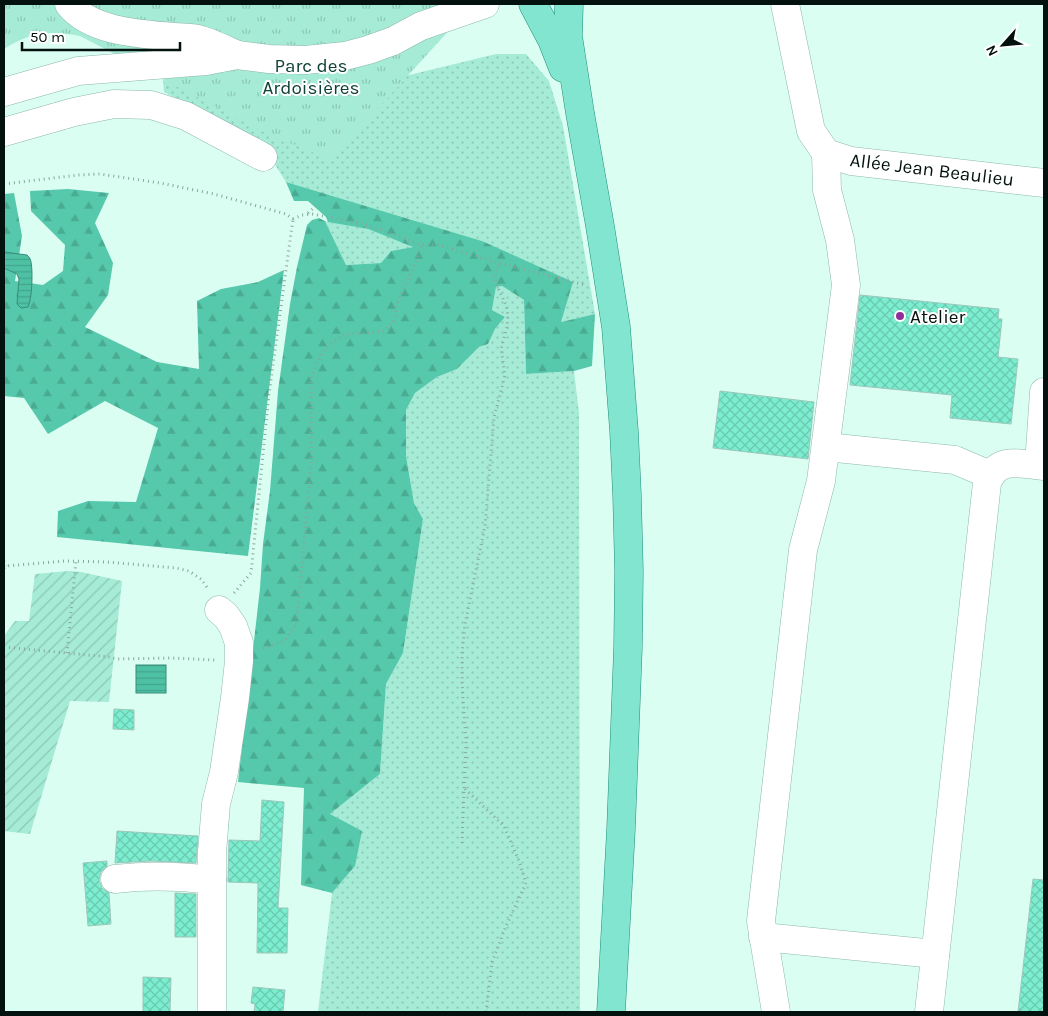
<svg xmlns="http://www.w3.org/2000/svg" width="1048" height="1016" font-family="Karla,sans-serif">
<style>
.grass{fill:url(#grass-dots)}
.forest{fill:url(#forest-firs)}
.park{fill:url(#park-tufts)}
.garden{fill:url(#garden-furrows)}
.water{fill:url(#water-rules);stroke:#388c78}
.building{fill:url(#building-cross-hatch);stroke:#9dc7ba}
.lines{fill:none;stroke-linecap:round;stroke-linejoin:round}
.minor-casing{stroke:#8db7aa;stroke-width:29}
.major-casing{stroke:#1f8f77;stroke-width:29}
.path{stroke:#8aa69d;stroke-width:3;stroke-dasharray:1 4;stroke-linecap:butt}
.minor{stroke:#fff;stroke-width:28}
.major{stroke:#82e5d0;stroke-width:28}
.poi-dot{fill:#8e2f98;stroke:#fff;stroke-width:2}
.labels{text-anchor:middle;stroke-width:4;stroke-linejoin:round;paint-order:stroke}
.park-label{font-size:19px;fill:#0f4236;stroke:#fff}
.street-label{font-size:19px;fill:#03120e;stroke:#fff}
.poi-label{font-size:19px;fill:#03120e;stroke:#fff;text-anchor:start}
</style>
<defs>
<pattern id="grass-dots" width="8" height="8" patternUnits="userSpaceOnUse" patternTransform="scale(1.25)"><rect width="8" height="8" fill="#a5ebd6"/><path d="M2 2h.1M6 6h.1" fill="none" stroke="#8cc8b6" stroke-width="1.8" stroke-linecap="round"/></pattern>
<pattern id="forest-firs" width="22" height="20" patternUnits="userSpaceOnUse" patternTransform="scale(1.25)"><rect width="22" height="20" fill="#56c8ab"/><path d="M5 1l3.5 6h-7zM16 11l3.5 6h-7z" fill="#49ab92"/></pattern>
<pattern id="park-tufts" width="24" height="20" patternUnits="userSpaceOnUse" patternTransform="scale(1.25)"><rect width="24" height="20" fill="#a5ebd6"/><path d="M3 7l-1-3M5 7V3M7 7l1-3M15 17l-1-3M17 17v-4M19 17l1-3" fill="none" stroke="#8cc8b6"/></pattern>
<pattern id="garden-furrows" width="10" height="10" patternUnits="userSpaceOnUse" patternTransform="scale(1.25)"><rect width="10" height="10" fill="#a5ebd6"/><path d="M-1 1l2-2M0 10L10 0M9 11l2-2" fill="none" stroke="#8cc8b6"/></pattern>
<pattern id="water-rules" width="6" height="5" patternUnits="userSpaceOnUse" patternTransform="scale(1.25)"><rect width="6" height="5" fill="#4ec1a5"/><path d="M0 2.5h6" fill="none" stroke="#42a58d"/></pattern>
<pattern id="building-cross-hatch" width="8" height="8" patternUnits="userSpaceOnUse" patternTransform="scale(1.25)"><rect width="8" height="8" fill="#7cedcf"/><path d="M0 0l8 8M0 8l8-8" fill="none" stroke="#6acab1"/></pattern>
</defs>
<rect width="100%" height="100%" fill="#dbfef3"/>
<!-- grass -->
<g class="grass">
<path d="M 496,54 L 526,54 L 549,81 L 563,126 L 595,314 L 561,322 L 482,241 L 286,182 L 260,141 L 204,114 L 164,92 L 163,80 L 231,88 L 376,83 Z"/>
<path d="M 325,221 L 368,229 L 414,247 L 391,251 L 381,263 L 346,265 Z"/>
<path d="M 502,286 L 524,300 L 526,374 L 574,371 L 579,413 L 580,1012 L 318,1012 L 332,893 L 355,866 L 330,814 L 380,774 L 386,684 L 403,653 L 423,519 L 414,503 L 406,456 L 406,410 L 415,393 L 437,377 L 457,369 L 479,347 L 488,344 L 495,329 L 505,317 L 492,310 L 496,287 Z"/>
</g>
<!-- forest -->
<g class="forest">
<path d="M 286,182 L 482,241 L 573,282 L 561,322 L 595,314 L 592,366 L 574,371 L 526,374 L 524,300 L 502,286 L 496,287 L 492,310 L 505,317 L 495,329 L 488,344 L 479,347 L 457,369 L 437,377 L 415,393 L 406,410 L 406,456 L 414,503 L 423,519 L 403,653 L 386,684 L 380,774 L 330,814 L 362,831 L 355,866 L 332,893 L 301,885 L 304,788 L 238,782 L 260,588 L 263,544 L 270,491 L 278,391 L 290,304 L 297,267 L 307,225 L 312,220 L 319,218 L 325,221 L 346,265 L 381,263 L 391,251 L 413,247 L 368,229 L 328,222 L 326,217 L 308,201 L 294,201 Z"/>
<path d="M 68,189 L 109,193 L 95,223 L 113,263 L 108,295 L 85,327 L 157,362 L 199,369 L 197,301 L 221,289 L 258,282 L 284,270 L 248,556 L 57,537 L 58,511 L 88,501 L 136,502 L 158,428 L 105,401 L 48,434 L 24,398 L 4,396 L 4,194 L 14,193 L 22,236 L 15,281 L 43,285 L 63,271 L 65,245 L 31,211 L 30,191 Z"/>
</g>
<!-- park -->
<path class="park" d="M 4,4 L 473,4 L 363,125 L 326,161 L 306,148 L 279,140 L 80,36 C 50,30 30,32 4,49 Z"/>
<!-- garden -->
<path class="garden" d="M 69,571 L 81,572 L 122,581 L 109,702 L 70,701 L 30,834 L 4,831 L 4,636 L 15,621 L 29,621 L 35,574 Z"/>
<!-- water -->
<g class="water">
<path d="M 4,252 L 27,255 C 30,258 30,258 31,262 C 33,271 32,300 28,307 L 21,308 L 17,304 L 19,279 L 17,274 L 4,268 Z"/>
<rect x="136" y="665" width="30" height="28"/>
</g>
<!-- building -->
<g class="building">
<path d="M 860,295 L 999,309 L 998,319 L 1002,319 L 998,357 L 1018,359 L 1011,424 L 950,418 L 952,395 L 850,385 Z"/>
<path d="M 720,391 L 814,402 L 808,459 L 713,448 Z"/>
<path d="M 114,709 L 134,710 L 134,730 L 113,729 Z"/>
<path d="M 262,800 L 284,802 L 278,908 L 288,908 L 287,953 L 257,953 L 258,883 L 228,882 L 229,840 L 260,841 Z"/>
<path d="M 117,831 L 198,836 L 196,863 L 151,861 L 115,863 Z"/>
<path d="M 107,861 L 107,866 L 101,872 L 99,880 L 102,888 L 109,893 L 111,924 L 88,926 L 83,863 Z"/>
<path d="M 1033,879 L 1044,880 L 1044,1012 L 1018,1012 Z"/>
<path d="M 175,893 L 196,894 L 196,937 L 175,937 Z"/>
<path d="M 143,977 L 171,978 L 170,1012 L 143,1012 Z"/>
<path d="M 253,987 L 285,990 L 283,1012 L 254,1012 L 255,1004 L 251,1003 Z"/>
</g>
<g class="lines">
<defs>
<g id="minor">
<path d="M 69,4 C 91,32 141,34 174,37 C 183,38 193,37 201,40 C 214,44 226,50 237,55"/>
<path d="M 785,4 L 811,131 L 826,153 L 851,161 L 1044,183"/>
<path d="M 4,92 L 78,71 L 206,61 L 237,55 L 269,59 L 305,60 L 345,56 L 368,50 L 393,41 L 421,26 L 485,4"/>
<path d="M 4,132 L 74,112 L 114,104 L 151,105 L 186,116 L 263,157"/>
<path d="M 826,447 L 955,460 L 990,475"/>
<path d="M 1039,465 L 1044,392"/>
<path d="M 115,879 C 148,875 179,876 212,880"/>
<path d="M 763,937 L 935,954"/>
<path d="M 212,1012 L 212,852 L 216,804 L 224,772 L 235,698 L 239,661 L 239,643 L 233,626 L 226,616 L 219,610"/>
<path d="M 776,1012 L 761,921 L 803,550 L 821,481 L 846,285 L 840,240 L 827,190 L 826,153"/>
<path d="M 929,1012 L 987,483 C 997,455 1021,464 1044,466"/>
</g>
<g id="major">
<path d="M 533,4 L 552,40 L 563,68"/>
<path d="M 569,4 L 568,36 L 580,113 L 600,226 L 616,327 L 624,431 L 627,495 L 629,571 L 628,647 L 621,829 L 611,1012"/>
</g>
</defs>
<!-- minor casing -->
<use href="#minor" class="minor-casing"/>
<!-- major casing -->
<use href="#major" class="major-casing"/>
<!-- path -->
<g class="path">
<path d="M 4,184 L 78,175 L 100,174 L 160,183 L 214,194 L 286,214 L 293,219"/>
<path d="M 308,213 L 316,206"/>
<path d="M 293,219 L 302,215 L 312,214 L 359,223 L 379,229 L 421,245 L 439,245 L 499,263 L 585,285"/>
<path d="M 4,561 L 6,566"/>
<path d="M 4,568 L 6,566 L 65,561 L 107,562 L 176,568 L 189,571 L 201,579 L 209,590"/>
<path d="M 234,593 L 251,573 L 269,394 L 293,219"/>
<path d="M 4,647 L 109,657 L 116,659 L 171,658 L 215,660"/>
<path d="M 263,649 L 285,640 L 296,625 L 300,589 L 311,464 L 311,381 L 315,367 L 321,355 L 328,346 L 345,334 L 380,332 L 385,330 L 393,323 L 396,313 L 395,308 L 417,259 L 421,245"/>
<path d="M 67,653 L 76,561"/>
<path d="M 465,789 L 504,826 L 519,861 L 526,883 L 506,926 L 492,962 L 486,1012"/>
<path d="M 462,843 L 466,741 L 462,683 L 462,654 L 465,624 L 485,526 L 494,417 L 500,395 L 505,375 L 501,349 L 507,327 L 508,316 L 506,305 L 496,284 L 495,273 L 499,263"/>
</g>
<!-- minor -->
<use href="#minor" class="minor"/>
<!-- major -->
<use href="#major" class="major"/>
</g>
<!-- markers -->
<circle class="poi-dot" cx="900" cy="316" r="5"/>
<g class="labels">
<!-- park labels -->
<g class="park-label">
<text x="311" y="72">Parc des<tspan x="311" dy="22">Ardoisières</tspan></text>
</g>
<!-- street labels -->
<g class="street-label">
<text transform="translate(932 169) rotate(7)" y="7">Allée Jean Beaulieu</text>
</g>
<!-- poi labels -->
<g class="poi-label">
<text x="910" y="323">Atelier</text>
</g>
</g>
<!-- border -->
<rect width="1048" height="1016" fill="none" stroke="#03120e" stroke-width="10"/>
<!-- north arrow -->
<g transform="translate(1003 45) rotate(243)" stroke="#ffffff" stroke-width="4" paint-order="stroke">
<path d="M0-4L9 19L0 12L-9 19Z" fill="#03120e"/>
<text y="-8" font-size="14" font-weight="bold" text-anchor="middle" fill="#03120e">N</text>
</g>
<!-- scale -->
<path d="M22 42v8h158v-8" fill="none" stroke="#03120e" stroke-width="2.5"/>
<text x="30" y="42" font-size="15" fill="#03120e" stroke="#ffffff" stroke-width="4" paint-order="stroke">50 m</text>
</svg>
